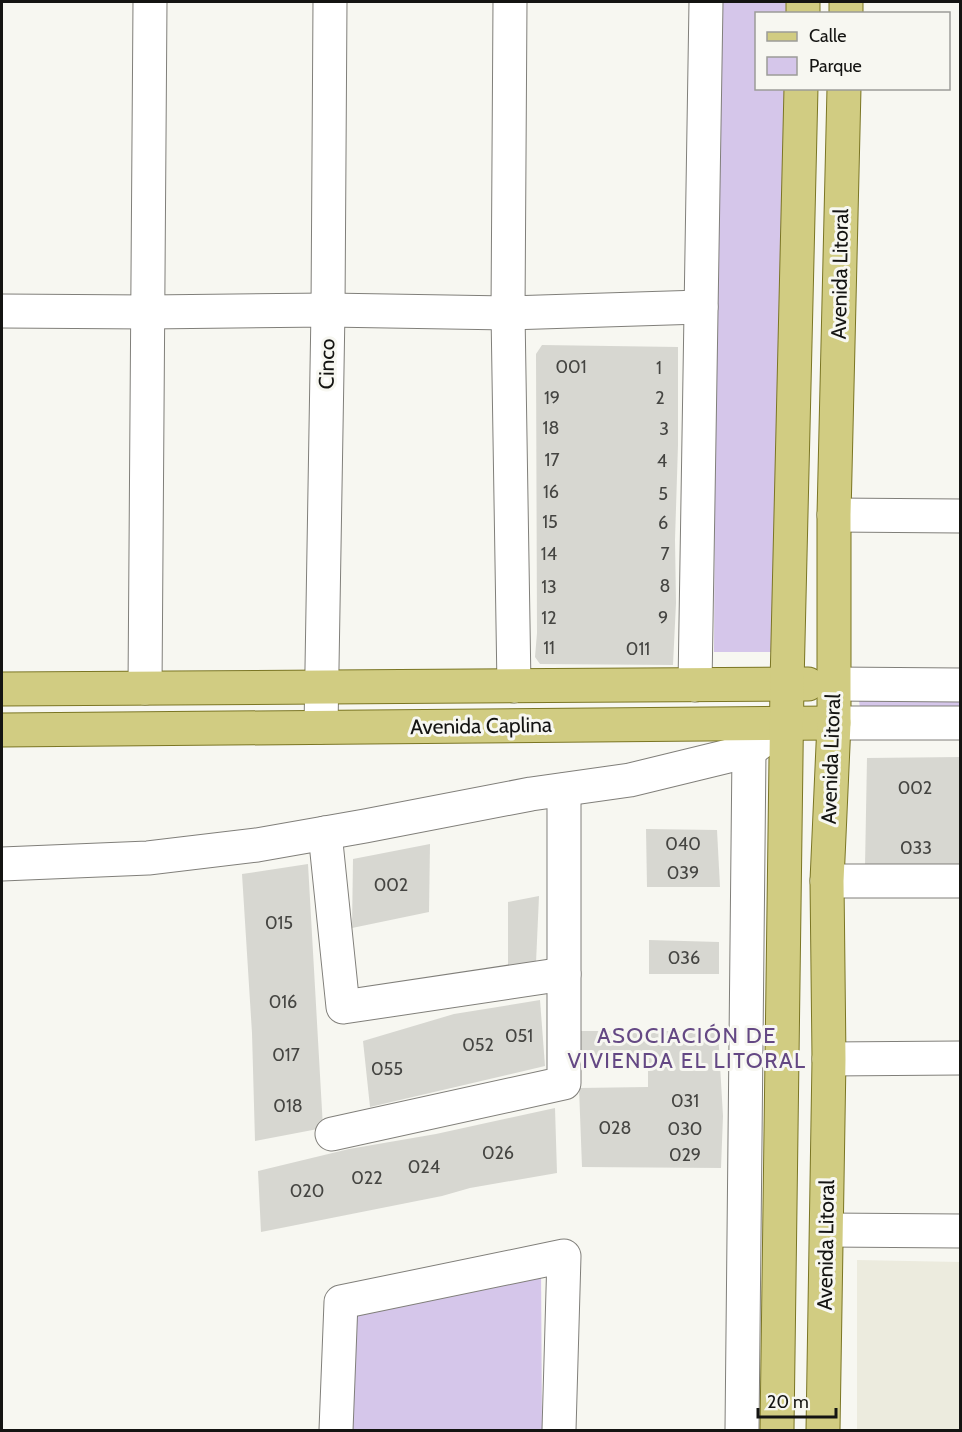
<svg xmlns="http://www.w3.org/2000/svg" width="962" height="1432" font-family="Cabin,sans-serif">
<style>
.built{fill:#ecebde}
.green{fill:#d5c6ea}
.building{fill:#d7d7d1}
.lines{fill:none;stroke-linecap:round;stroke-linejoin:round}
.minor-casing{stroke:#807f7a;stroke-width:35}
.major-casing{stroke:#7b7624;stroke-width:35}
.minor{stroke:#fff;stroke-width:33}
.major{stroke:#d1cc82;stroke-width:33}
.labels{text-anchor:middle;stroke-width:6;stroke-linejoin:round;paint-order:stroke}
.number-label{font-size:18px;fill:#454542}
.street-label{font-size:21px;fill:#141412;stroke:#f7f7f1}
.neighbourhood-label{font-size:22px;letter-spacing:1.5px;fill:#644884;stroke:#f7f7f1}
</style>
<rect width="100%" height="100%" fill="#f7f7f1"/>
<!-- built -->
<path class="built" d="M 857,1260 L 960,1262 L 960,1430 L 857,1430 Z"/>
<!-- green -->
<g class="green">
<path d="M 717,2 L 787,2 L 787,13 L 756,14 L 756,88 L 785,89 L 774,652 L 714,652 Z"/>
<path d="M 960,694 L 960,711 L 860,708 L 859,701 L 864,696 Z"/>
<path d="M 541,1265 L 542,1430 L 350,1430 L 352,1309 Z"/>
</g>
<!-- building -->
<g class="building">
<path d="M 542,345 L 678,347 L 678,445 L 675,540 L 676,603 L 673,665 L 540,664 L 535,657 L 537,633 L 536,354 Z"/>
<path d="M 960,757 L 960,877 L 865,867 L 867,758 Z"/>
<path d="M 646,829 L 717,830 L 720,887 L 647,887 Z"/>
<path d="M 430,844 L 429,912 L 352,928 L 353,859 Z"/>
<path d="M 308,864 L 323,1128 L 255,1141 L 252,1033 L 242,874 Z"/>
<path d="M 539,896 L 536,963 L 508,967 L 508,902 Z"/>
<path d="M 649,940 L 719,942 L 719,974 L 649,974 Z"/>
<path d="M 540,1000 L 545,1066 L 370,1107 L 363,1041 L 454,1014 Z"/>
<path d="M 575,1031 L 718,1031 L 723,1116 L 721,1168 L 582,1167 L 579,1088 L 648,1087 L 648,1061 L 576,1061 Z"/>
<path d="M 555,1108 L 557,1173 L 470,1188 L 442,1196 L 261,1232 L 258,1171 L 349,1149 L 436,1134 Z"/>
</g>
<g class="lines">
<defs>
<g id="minor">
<path d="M 510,2 L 508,313 L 514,686"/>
<path d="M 2,311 L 148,312 L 328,310 L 508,313 L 701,307"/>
<path d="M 834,515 L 960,516"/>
<path d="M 834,684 L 960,685"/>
<path d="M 695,685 L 706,2"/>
<path d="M 145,688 L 150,2"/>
<path d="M 834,723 L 960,723"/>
<path d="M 321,727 L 328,310 L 330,2"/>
<path d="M 325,833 L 343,1007 L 564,974"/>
<path d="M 2,864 L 148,858 L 257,845 L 365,826 L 531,794 L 630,780 L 749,751 L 786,723"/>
<path d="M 827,881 L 960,881"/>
<path d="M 829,1059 L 960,1058"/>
<path d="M 332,1134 L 564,1083 L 564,790"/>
<path d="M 827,1230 L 960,1231"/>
<path d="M 336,1430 L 341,1302 L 564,1256 L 559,1430"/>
<path d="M 742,1430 L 749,751"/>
</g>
<g id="major">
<path d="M 803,14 L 803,2"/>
<path d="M 846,14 L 846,2"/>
<path d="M 2,689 L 808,684"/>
<path d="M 2,730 L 834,723"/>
<path d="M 777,1430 L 787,684 L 801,88"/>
<path d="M 823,1430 L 829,1059 L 827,881 L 834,723 L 834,515 L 844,88"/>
</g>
</defs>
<!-- minor casing -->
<use href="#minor" class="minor-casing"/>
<!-- major casing -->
<use href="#major" class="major-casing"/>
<!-- minor -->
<use href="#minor" class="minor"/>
<!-- major -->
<use href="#major" class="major"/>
</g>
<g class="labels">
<!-- number labels -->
<g class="number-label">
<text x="571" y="373">001</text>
<text x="659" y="374">1</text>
<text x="552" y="404">19</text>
<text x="660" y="404">2</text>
<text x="551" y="434">18</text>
<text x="664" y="435">3</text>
<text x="552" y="466">17</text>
<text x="662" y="467">4</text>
<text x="551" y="498">16</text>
<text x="663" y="500">5</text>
<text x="550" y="528">15</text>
<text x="663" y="529">6</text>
<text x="549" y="560">14</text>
<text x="665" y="560">7</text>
<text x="665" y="592">8</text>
<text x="549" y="593">13</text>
<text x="549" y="624">12</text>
<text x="663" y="624">9</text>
<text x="549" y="654">11</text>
<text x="638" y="655">011</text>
<text x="915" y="794">002</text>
<text x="683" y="850">040</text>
<text x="916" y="854">033</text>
<text x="683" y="879">039</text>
<text x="391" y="891">002</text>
<text x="279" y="929">015</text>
<text x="684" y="964">036</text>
<text x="283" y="1008">016</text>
<text x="519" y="1042">051</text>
<text x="478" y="1051">052</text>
<text x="286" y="1061">017</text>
<text x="387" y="1075">055</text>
<text x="685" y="1107">031</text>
<text x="288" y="1112">018</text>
<text x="615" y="1134">028</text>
<text x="685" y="1135">030</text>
<text x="498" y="1159">026</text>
<text x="685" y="1161">029</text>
<text x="424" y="1173">024</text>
<text x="367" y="1184">022</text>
<text x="307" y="1197">020</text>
</g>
<!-- street labels -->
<g class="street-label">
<text transform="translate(840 274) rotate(-89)" y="7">Avenida Litoral</text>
<text transform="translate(327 364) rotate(-89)" y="7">Cinco</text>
<text transform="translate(481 726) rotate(-1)" y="7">Avenida Caplina</text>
<text transform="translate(831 759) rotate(-88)" y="7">Avenida Litoral</text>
<text transform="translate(826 1245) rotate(-89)" y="7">Avenida Litoral</text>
</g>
<!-- neighbourhood labels -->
<g class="neighbourhood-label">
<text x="687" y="1043">ASOCIACIÓN DE<tspan x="687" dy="25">VIVIENDA EL LITORAL</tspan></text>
</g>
</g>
<!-- border -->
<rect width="962" height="1432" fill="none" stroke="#141412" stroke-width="6"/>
<!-- legend -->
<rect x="755" y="12" width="195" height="78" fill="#f7f7f1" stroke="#9c9c98" stroke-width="1.5"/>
<rect x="767" y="32" width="30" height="9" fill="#d1cc82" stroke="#9c9c98" stroke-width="1.5"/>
<text x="809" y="42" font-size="18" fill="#141412">Calle</text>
<rect x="767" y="57" width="30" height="18" fill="#d5c6ea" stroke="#9c9c98" stroke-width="1.5"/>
<text x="809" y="72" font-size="18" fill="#141412">Parque</text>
<!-- scale -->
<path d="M758 1408v9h78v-9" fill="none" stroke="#141412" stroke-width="3"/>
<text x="767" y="1408" font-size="18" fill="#141412" stroke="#f7f7f1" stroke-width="4.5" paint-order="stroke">20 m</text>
</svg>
